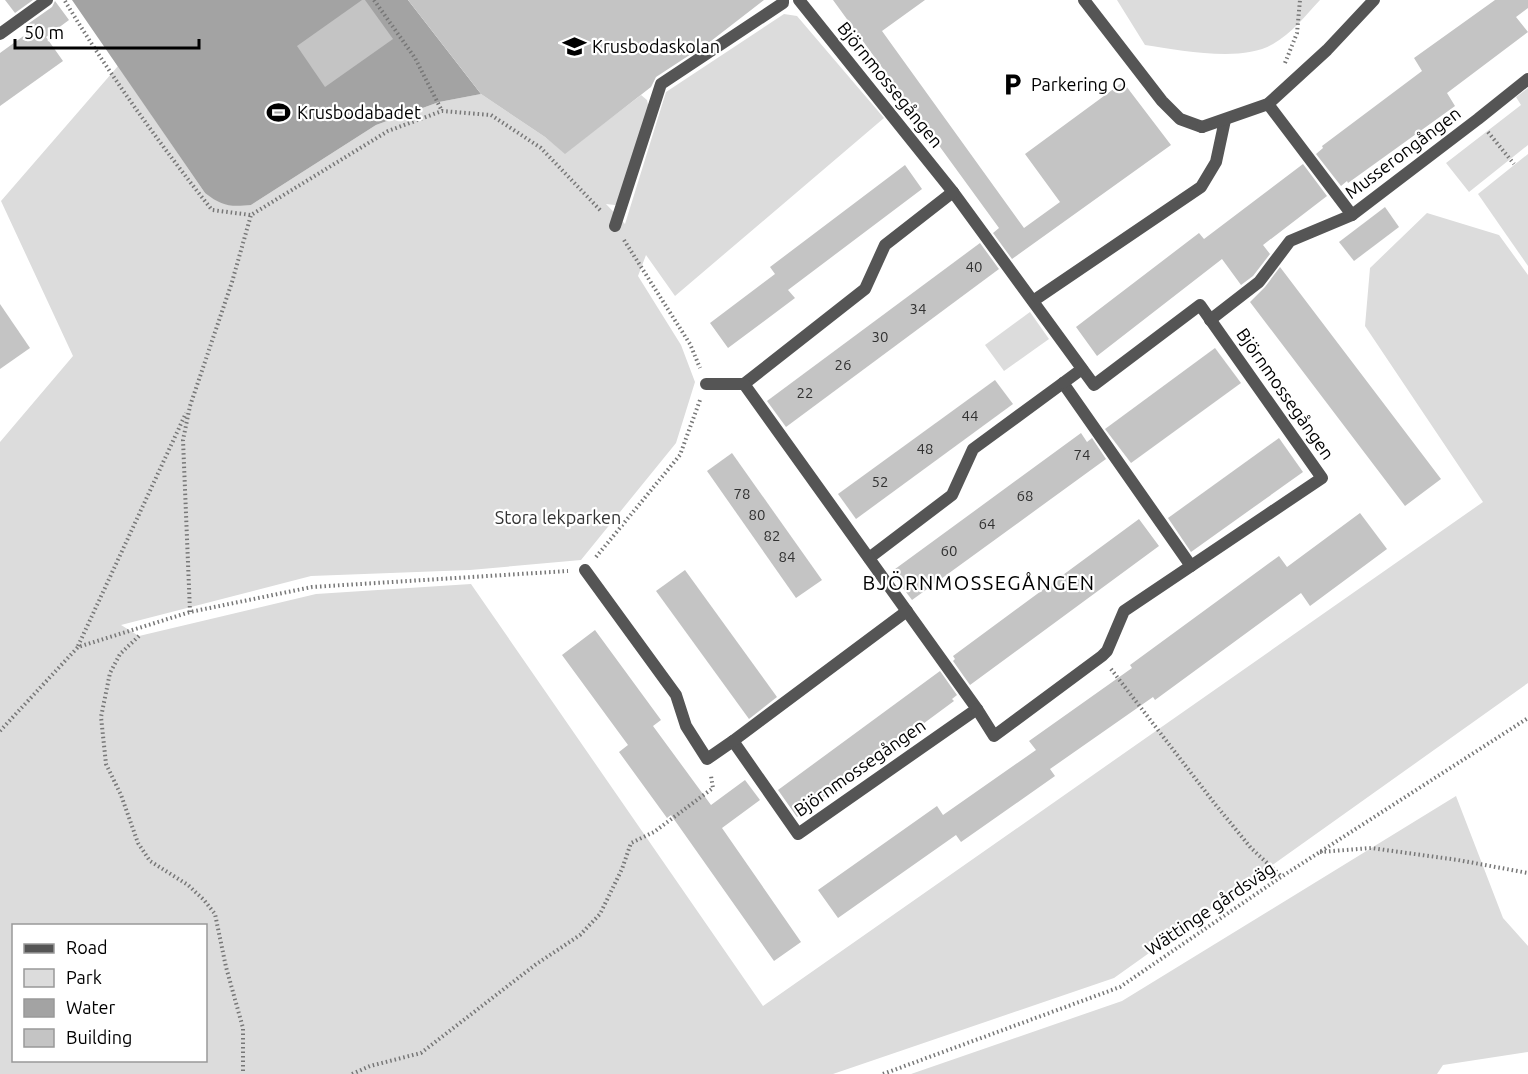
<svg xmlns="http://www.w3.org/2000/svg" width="1528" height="1074" font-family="Ubuntu,sans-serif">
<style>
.green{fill:#dcdcdc;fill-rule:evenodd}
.water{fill:#a3a3a3}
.building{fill:#c4c4c4}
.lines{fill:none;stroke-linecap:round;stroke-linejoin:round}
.path{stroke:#777;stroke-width:4;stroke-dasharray:1.5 3;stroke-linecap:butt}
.service{stroke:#555;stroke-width:12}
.minor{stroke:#555;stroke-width:12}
.labels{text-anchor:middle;stroke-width:4.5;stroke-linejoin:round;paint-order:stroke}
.number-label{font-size:15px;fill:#313131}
.poi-label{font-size:18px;fill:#000;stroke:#fff;text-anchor:start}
.street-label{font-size:18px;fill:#000;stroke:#fff}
.park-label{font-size:18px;fill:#333;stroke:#fff}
.neighbourhood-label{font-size:20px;letter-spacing:1.5px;fill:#000;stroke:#fff}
</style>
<rect width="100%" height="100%" fill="#fff"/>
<!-- green -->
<g class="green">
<path d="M 1117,0 L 1320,0 C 1306,15 1291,34 1273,44 C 1242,63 1180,50 1145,45 Z"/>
<path d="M 784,14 L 797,16 L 884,118 L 675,296 L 646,255 L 638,276 L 681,345 L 695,382 L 676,443 L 581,560 L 470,570 L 311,576 L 121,625 L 139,636 L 316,594 L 471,584 L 763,1006 L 1483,502 L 1365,326 L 1370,268 L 1427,213 L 1499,235 L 1528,275 L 1528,683 L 1114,978 L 833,1074 L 0,1074 L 0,442 L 73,356 L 1,201 L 118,66 L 205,193 L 251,205 L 376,125 L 439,102 L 481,94 L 545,137 L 565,153 L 641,95 L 647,100 L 649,109 L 621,202 L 615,205 L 606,204 L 625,224 L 666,92 ZM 14,926 L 206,926 L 206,1060 L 14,1060 Z"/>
<path d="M 1528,88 L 1528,145 L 1469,192 L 1446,163 L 1521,105 L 1516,97 Z"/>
<path d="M 1528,154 L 1528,266 L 1478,194 Z"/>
<path d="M 1030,312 L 1049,339 L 1004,371 L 985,345 Z"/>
<path d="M 1456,796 L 1503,918 L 1528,946 L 1528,1052 L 1443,1065 L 1437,1074 L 911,1074 L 1122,1001 Z"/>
</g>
<!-- water -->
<path class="water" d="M 72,0 L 408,0 L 481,94 L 439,102 L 376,125 L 251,205 C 229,207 222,206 205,193 Z"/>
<!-- building -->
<g class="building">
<path d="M 5,0 L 33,0 L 15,13 Z"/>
<path d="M 362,0 L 365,0 L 393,39 L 325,87 L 297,46 Z"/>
<path d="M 408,0 L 764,0 L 711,41 L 656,77 L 651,87 L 565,154 L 545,137 L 481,94 Z"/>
<path d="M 833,0 L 925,0 L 882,31 L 1024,228 L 1060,202 L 1025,154 L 1123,82 L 1171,145 L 1012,259 L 993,233 L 999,228 Z"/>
<path d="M 1495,0 L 1528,0 L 1528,8 L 1516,17 L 1528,32 L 1447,93 L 1455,106 L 1348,183 L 1347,181 L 1341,186 L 1316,154 L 1323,148 L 1322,146 L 1422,71 L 1414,58 Z"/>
<path d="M 55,1 L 69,20 L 46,37 L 63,61 L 0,106 L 0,53 L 29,32 L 25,26 L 52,7 Z"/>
<path d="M 1303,164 L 1327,196 L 1263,245 L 1270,254 L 1253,276 L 1241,285 L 1222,259 L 1097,356 L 1076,327 L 1199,233 L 1204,239 Z"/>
<path d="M 905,165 L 922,189 L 788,290 L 795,298 L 728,348 L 710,323 L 775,274 L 770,267 Z"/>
<path d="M 1385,207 L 1399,227 L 1354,261 L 1339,242 Z"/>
<path d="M 980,243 L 999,269 L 786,427 L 767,401 Z"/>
<path d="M 1280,267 L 1441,479 L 1405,506 L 1250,302 L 1265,287 Z"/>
<path d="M 0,304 L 30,348 L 0,369 Z"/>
<path d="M 1215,348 L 1241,383 L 1131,463 L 1105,429 Z"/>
<path d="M 995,380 L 1013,404 L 856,519 L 838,494 Z"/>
<path d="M 1081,433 L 1087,442 L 1092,438 L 1106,459 L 912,600 L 891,572 Z"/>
<path d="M 1279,438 L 1303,472 L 1191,552 L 1168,518 Z"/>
<path d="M 732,453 L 822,580 L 796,598 L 707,471 Z"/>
<path d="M 1360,513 L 1387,549 L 1310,606 L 1301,593 L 1155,700 L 1153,697 L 1050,769 L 1055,776 L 961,842 L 956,835 L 838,918 L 818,890 L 937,806 L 943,815 L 1036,750 L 1029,741 L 1132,668 L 1130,665 L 1279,556 L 1287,567 Z"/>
<path d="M 1139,519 L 1159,546 L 970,685 L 953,661 L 955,659 L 953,656 Z"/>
<path d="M 685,570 L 777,697 L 749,719 L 656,591 Z"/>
<path d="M 595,630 L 661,720 L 653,726 L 711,805 L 745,780 L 760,800 L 722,828 L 801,942 L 774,961 L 671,815 L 667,818 L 619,752 L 628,745 L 562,655 Z"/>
<path d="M 940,671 L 957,695 L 952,699 L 954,701 L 797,817 L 778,790 Z"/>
</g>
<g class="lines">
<!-- path -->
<g class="path">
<path d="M 374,0 L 415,58 L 442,111"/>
<path d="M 65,1 C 109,74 159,143 212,210 L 251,215 L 388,131 L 442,111 L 491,115 L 541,148 L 601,211"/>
<path d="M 1285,63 L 1297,33 L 1300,0"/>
<path d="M 1488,132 L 1514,164"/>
<path d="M 624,240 L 690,344 L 700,368"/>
<path d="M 596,557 L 680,455 L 700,400"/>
<path d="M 190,612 L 183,440 L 190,406 L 232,282 L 251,215"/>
<path d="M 139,636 L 120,654 L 110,673 L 101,717 L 106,764 L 121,795 L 138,843 L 150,861 L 188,885 L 204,900 L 215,914 L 226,967 L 243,1028 L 243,1074"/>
<path d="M 78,646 L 186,413"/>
<path d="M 1111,669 L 1215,804 L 1251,848 L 1281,876"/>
<path d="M 0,731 L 78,647 L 190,612 L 312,587 L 568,571"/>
<path d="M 1320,852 L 1371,848 L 1458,860 L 1528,873"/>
<path d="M 352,1074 L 370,1066 L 421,1053 L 535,965 L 580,935 L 600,914 L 622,869 L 631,843 L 654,832 L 713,788 L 711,776"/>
<path d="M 883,1074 L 1120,987 L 1281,877 L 1528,718"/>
</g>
<!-- service -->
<g class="service">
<path d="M 799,0 L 953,192 L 1094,385 L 1200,305 L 1322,478 L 1191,566 L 1063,383 L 973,449 L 952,495 L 869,558"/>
<path d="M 1084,0 L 1162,101 L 1180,119 L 1202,127"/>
<path d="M 0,34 L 47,0"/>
<path d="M 1268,104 L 1352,215 L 1478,119 L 1528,79"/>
<path d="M 615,226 L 661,84 L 783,3 L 783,0"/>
<path d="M 1033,301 L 1201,187 L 1216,162 L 1225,120"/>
<path d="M 1210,320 L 1259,282 L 1290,241 L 1352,215"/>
<path d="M 1063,383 L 1082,369"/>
<path d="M 744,384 L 865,289 L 885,245 L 953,192"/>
<path d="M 585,570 L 676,695 L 686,726 L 707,759 L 733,741 L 798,834 L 977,709 L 744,384 L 706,384"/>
<path d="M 977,709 L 994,736 L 1102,656 L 1107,651 L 1124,611 L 1191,566"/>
<path d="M 733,741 L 907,611"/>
</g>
<!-- minor -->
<path class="minor" d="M 1202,127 L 1268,104 L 1327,50 L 1374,0"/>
</g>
<!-- icons -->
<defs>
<symbol id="school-bare" viewBox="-9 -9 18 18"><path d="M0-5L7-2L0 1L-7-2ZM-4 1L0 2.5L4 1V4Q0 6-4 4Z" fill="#000" stroke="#fff" stroke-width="2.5" paint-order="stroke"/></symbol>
<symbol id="parking-bare" viewBox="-9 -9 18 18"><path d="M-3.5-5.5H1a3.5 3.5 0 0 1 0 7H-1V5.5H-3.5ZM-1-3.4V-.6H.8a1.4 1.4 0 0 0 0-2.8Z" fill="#000" stroke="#fff" stroke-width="2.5" paint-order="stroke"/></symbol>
<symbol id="stadium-bare" viewBox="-9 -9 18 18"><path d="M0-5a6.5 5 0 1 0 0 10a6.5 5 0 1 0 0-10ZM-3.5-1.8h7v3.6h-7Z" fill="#000" stroke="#fff" stroke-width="2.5" paint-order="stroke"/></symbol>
</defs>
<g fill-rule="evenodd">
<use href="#school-bare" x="558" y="30" width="33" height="33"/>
<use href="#parking-bare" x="996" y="68" width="33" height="33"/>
<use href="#stadium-bare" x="262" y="96" width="33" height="33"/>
</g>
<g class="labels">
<!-- number labels -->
<g class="number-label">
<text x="974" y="272">40</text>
<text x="918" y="314">34</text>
<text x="880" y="342">30</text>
<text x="843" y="370">26</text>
<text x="805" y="398">22</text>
<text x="970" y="421">44</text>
<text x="925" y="454">48</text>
<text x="1082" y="460">74</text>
<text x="880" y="487">52</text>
<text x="742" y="499">78</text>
<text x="1025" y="501">68</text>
<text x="757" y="520">80</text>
<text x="987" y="529">64</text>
<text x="772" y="541">82</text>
<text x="949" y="556">60</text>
<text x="787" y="562">84</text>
</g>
<!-- poi labels -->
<g class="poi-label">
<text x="592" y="53">Krusbodaskolan</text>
<text x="1031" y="91">Parkering O</text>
<text x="297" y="119">Krusbodabadet</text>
</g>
<!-- street labels -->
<g class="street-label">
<text transform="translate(890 85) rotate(51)" y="6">Björnmossegången</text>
<text transform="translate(1403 153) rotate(-37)" y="6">Musserongången</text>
<text transform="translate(1285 394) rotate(55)" y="6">Björnmossegången</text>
<text transform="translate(860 768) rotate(-35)" y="6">Björnmossegången</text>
<text transform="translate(1210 909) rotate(-34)" y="6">Wättinge gårdsväg</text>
</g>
<!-- park labels -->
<g class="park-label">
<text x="558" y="524">Stora lekparken</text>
</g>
<!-- neighbourhood labels -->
<g class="neighbourhood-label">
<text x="979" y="590">BJÖRNMOSSEGÅNGEN</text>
</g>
</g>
<!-- legend -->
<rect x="12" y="924" width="195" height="138" fill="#ffffff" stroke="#999999" stroke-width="1.5"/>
<rect x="24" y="944" width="30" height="9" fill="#555555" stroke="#999999" stroke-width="1.5"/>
<text x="66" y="954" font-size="18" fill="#000000">Road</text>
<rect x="24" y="969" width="30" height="18" fill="#dcdcdc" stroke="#999999" stroke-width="1.5"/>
<text x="66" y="984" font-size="18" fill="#000000">Park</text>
<rect x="24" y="999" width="30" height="18" fill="#a3a3a3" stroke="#999999" stroke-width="1.5"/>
<text x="66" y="1014" font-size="18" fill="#000000">Water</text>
<rect x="24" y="1029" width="30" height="18" fill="#c4c4c4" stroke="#999999" stroke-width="1.5"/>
<text x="66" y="1044" font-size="18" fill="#000000">Building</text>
<!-- scale -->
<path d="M15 39v9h184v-9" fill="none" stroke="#000000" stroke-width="3"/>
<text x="24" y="39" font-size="18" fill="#000000" stroke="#ffffff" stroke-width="4.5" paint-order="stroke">50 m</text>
</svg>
